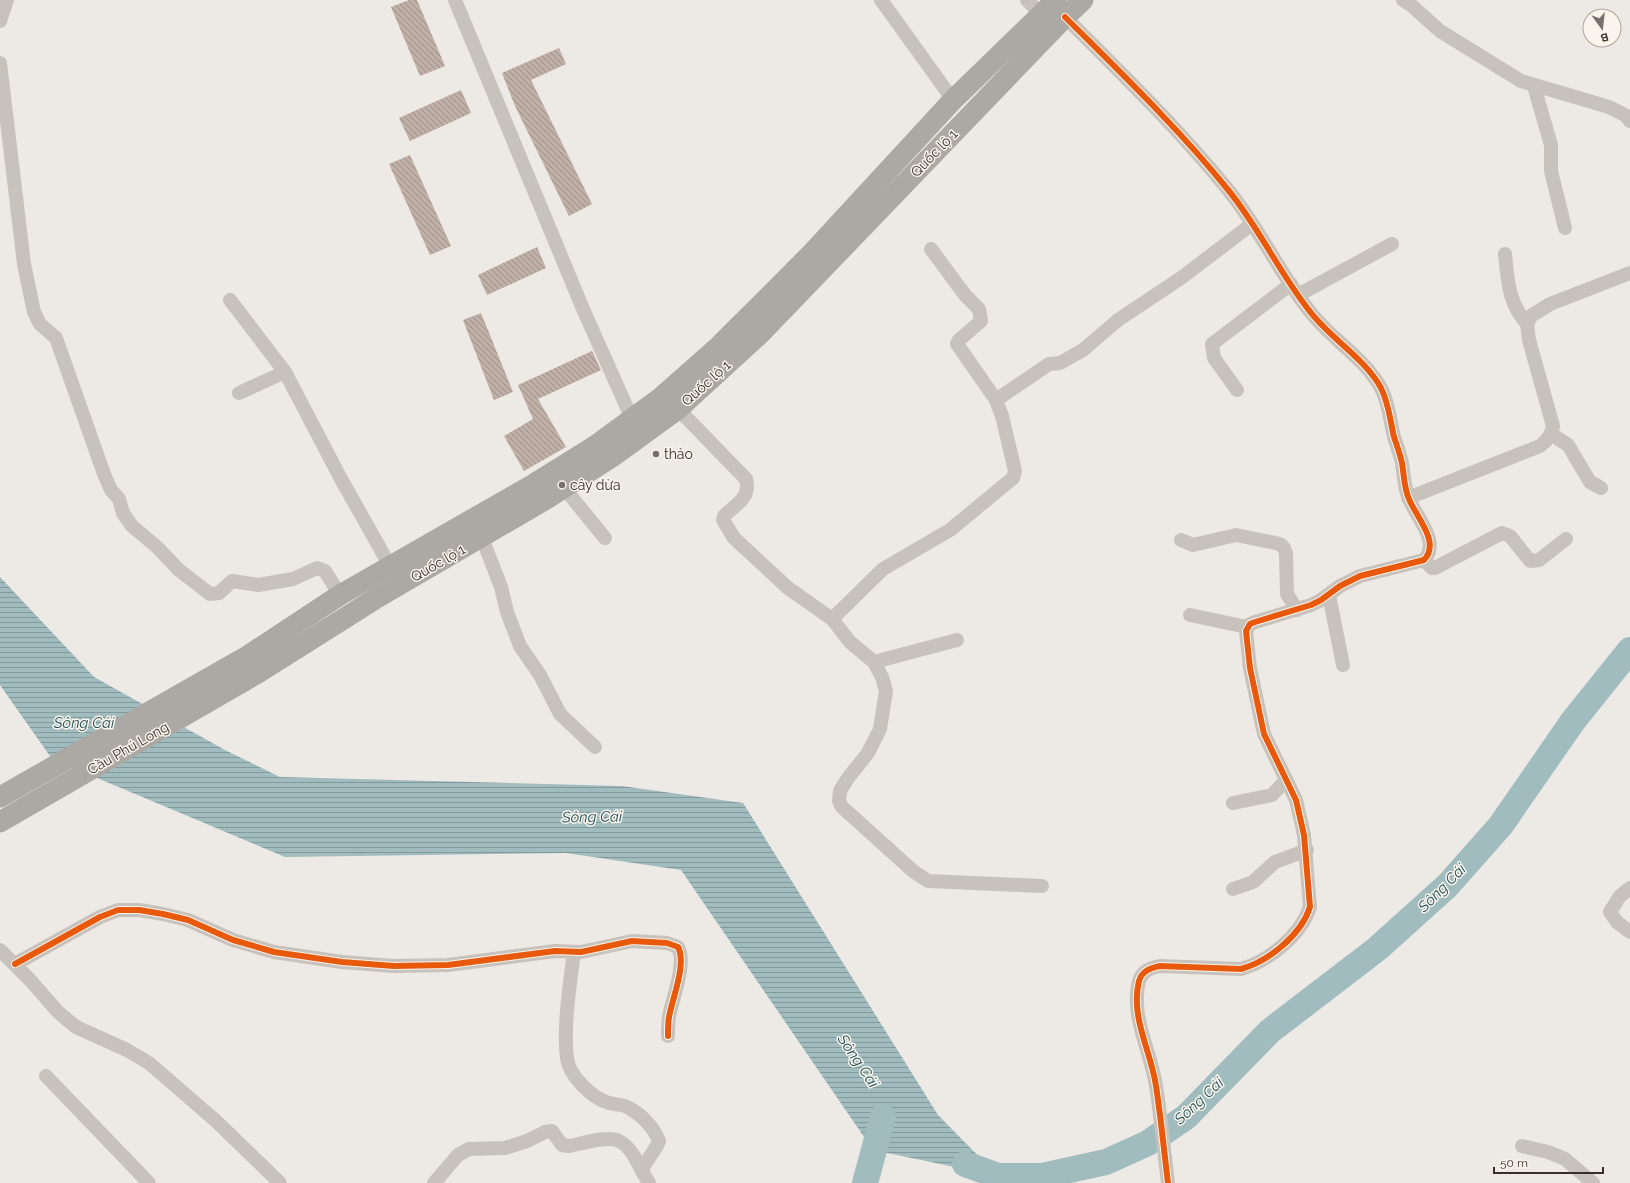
<svg xmlns="http://www.w3.org/2000/svg" width="1630" height="1183" font-family="Raleway,sans-serif">
<style>
.water{fill:url(#water-rules)}
.lines{fill:none;stroke-linecap:round;stroke-linejoin:round}
.river{stroke:#a1bcbe;stroke-width:26}
.building{fill:url(#building-back-hatch)}
.minor{stroke:#c7c2bc;stroke-width:14}
.highway{stroke:#aca8a3;stroke-width:21}
.cycleway-casing{stroke:#f9f4ec;stroke-width:8}
.cycleway{stroke:#e8590c;stroke-width:6}
.poi-dot{fill:#77706c;stroke:#f9f4ec;stroke-width:1.5}
.labels{text-anchor:middle;stroke-width:3;stroke-linejoin:round;paint-order:stroke}
.street-label{font-size:14px;fill:#382f2b;stroke:#f9f4ec}
.poi-label{font-size:14px;fill:#382f2b;stroke:#f9f4ec;text-anchor:start}
.water-label{font-size:15px;font-style:italic;fill:#235057;stroke:#f9f4ec}
</style>
<defs>
<pattern id="water-rules" width="6" height="5" patternUnits="userSpaceOnUse"><rect width="6" height="5" fill="#a1bcbe"/><path d="M0 2.5h6" fill="none" stroke="#84999b"/></pattern>
<pattern id="building-back-hatch" width="6" height="6" patternUnits="userSpaceOnUse"><rect width="6" height="6" fill="#c0afa6"/><path d="M-1 5l2 2M0 0l6 6M5-1l2 2" fill="none" stroke="#9d8f87"/></pattern>
</defs>
<rect width="100%" height="100%" fill="#ede9e4"/>
<!-- water -->
<path class="water" d="M 0,577 L 94,677 L 225,750 L 280,777 L 622,786 L 743,803 L 938,1115 L 998,1176 L 873,1150 L 681,870 L 566,853 L 285,857 L 52,759 L 0,685 Z"/>
<g class="lines">
<!-- river -->
<g class="river">
<path d="M 965,1164 L 998,1176 L 1042,1176 L 1106,1162 L 1148,1143 L 1186,1117 L 1270,1031 L 1377,949 L 1448,885 L 1501,825 L 1573,721 L 1630,650"/>
<path d="M 865,1183 L 883,1117"/>
</g>
</g>
<!-- building -->
<g class="building">
<path d="M 409,0 L 417,0 L 445,66 L 420,76 L 391,7 Z"/>
<path d="M 559,48 L 566,64 L 531,80 L 592,204 L 569,216 L 515,106 L 502,73 Z"/>
<path d="M 461,90 L 471,113 L 410,141 L 399,118 Z"/>
<path d="M 410,155 L 451,246 L 430,255 L 389,164 Z"/>
<path d="M 537,247 L 546,268 L 487,295 L 478,275 Z"/>
<path d="M 481,313 L 513,392 L 494,400 L 463,320 Z"/>
<path d="M 592,351 L 601,370 L 538,399 L 566,447 L 524,471 L 504,436 L 533,419 L 518,385 Z"/>
</g>
<g class="lines">
<!-- minor -->
<g class="minor">
<path d="M 455,0 L 583,309 L 632,419"/>
<path d="M 881,0 L 953,100"/>
<path d="M 1027,0 L 1040,13"/>
<path d="M 1403,0 L 1411,5 L 1440,31 L 1521,81 L 1609,107 L 1625,115 L 1630,121"/>
<path d="M 1065,17 C 1121,73 1179,129 1229,191 C 1259,228 1279,272 1308,309 C 1329,338 1364,357 1381,388 C 1389,404 1390,420 1394,437 C 1397,446 1400,454 1402,463 C 1404,474 1404,489 1409,499 C 1416,517 1441,542 1424,560 L 1360,576 L 1340,586 L 1321,600 L 1311,605 L 1255,622 L 1250,624 L 1246,631 L 1250,668 L 1264,734 L 1296,800 L 1304,835 L 1310,907 C 1301,935 1269,961 1241,969 L 1160,966 C 1150,968 1142,971 1139,981 C 1130,1017 1151,1051 1156,1086 C 1161,1118 1164,1151 1168,1183"/>
<path d="M 0,21 L 7,0"/>
<path d="M 0,63 L 24,264 L 34,312 L 40,324 L 56,338 L 104,474 L 111,490 L 119,499 L 123,513 L 132,526 L 157,547 L 179,570 L 210,594 L 219,593 L 232,581 L 258,585 L 293,579 L 317,568 L 325,571 L 340,595"/>
<path d="M 1534,86 L 1551,145 L 1551,171 L 1565,228"/>
<path d="M 1505,254 C 1508,282 1508,302 1527,324"/>
<path d="M 1298,295 L 1392,244"/>
<path d="M 230,300 L 285,372 L 341,479 L 390,566"/>
<path d="M 1237,390 L 1214,358 L 1212,344 L 1291,284"/>
<path d="M 239,393 L 285,372"/>
<path d="M 996,400 L 1049,364 L 1060,363 L 1083,350 L 1118,320 L 1181,278 L 1252,224"/>
<path d="M 678,409 L 746,479 C 751,498 736,504 724,516 L 723,520 L 734,538 L 788,588 L 832,619 L 850,642 L 874,662 L 882,677 L 886,691 L 880,729 L 868,753 L 848,778 L 840,791 L 839,801 L 842,807 L 913,871 L 928,881 L 1042,886"/>
<path d="M 1551,434 L 1568,445 L 1590,482 L 1601,488"/>
<path d="M 564,488 L 605,538"/>
<path d="M 1408,498 L 1540,446 C 1548,440 1551,435 1553,426 L 1529,340 L 1527,324 L 1531,316 L 1550,304 L 1630,273"/>
<path d="M 482,538 L 501,587 L 507,612 L 520,646 L 540,675 L 560,714 L 595,747"/>
<path d="M 1181,540 L 1193,545 L 1236,535 L 1280,544 L 1284,548 L 1286,553 L 1287,594 L 1297,610"/>
<path d="M 1424,560 L 1432,568 L 1435,568 L 1502,533 L 1510,536 L 1530,561 L 1539,560 L 1566,539"/>
<path d="M 1329,595 L 1343,665"/>
<path d="M 1190,615 L 1247,627"/>
<path d="M 832,619 L 883,569 L 950,530 L 1013,478 L 1015,471 L 1002,416 L 996,400 L 957,344 L 959,340 L 981,321 L 979,309 L 965,295 L 931,249"/>
<path d="M 874,662 L 957,640"/>
<path d="M 1233,803 L 1272,795 L 1286,780"/>
<path d="M 1630,888 L 1620,896 L 1610,912 L 1617,922 L 1630,932"/>
<path d="M 1233,889 L 1253,882 L 1275,862 L 1307,850"/>
<path d="M 0,950 L 31,981 L 58,1012 L 76,1027 L 127,1050 L 149,1063 L 216,1121 L 280,1183"/>
<path d="M 574,952 C 570,984 563,1026 567,1058 C 569,1076 592,1098 609,1103 C 616,1105 623,1104 629,1108 C 642,1115 654,1128 659,1141 C 655,1152 646,1159 642,1171 L 649,1183"/>
<path d="M 15,964 L 100,917 L 118,910 L 139,910 L 163,914 L 188,920 L 233,940 L 274,952 L 342,962 L 394,966 L 448,965 L 555,951 L 581,952 L 632,941 L 667,943 L 678,947 C 687,964 672,999 669,1017 C 668,1023 668,1030 668,1036"/>
<path d="M 46,1076 L 149,1183"/>
<path d="M 1522,1146 L 1548,1152 L 1565,1159 L 1593,1183"/>
<path d="M 434,1183 L 458,1155 L 469,1149 L 505,1148 L 527,1141 L 545,1132 L 552,1131 L 562,1145 L 569,1146 C 581,1144 608,1135 619,1141 C 630,1146 637,1161 642,1171"/>
</g>
<!-- highway -->
<g class="highway">
<path d="M 0,797 L 246,657 L 340,595 L 534,484 L 595,446 L 659,399 L 719,346 L 810,255 L 953,100 L 1056,0"/>
<path d="M 0,822 L 256,674 L 375,599 L 548,498 L 612,457 L 678,409 L 760,334 L 1065,17 L 1083,0"/>
</g>
<defs>
<g id="cycleway">
<path d="M 1065,17 C 1121,73 1179,129 1229,191 C 1259,228 1279,272 1308,309 C 1329,338 1364,357 1381,388 C 1389,404 1390,420 1394,437 C 1397,446 1400,454 1402,463 C 1404,474 1404,489 1409,499 C 1416,517 1441,542 1424,560 L 1360,576 L 1340,586 L 1321,600 L 1311,605 L 1255,622 L 1250,624 L 1246,631 L 1250,668 L 1264,734 L 1296,800 L 1304,835 L 1310,907 C 1301,935 1269,961 1241,969 L 1160,966 C 1150,968 1142,971 1139,981 C 1130,1017 1151,1051 1156,1086 C 1161,1118 1164,1151 1168,1183"/>
<path d="M 15,964 L 100,917 L 118,910 L 139,910 L 163,914 L 188,920 L 233,940 L 274,952 L 342,962 L 394,966 L 448,965 L 555,951 L 581,952 L 632,941 L 667,943 L 678,947 C 687,964 672,999 669,1017 C 668,1023 668,1030 668,1036"/>
</g>
</defs>
<!-- cycleway casing -->
<use href="#cycleway" class="cycleway-casing"/>
<!-- cycleway -->
<use href="#cycleway" class="cycleway"/>
</g>
<!-- markers -->
<g class="poi-dot">
<circle cx="656" cy="454" r="4"/>
<circle cx="562" cy="485" r="4"/>
</g>
<g class="labels">
<!-- street labels -->
<g class="street-label">
<text transform="translate(934 153) rotate(-46)" y="5">Quốc lộ 1</text>
<text transform="translate(706 383) rotate(-42)" y="5">Quốc lộ 1</text>
<text transform="translate(438 563) rotate(-30)" y="5">Quốc lộ 1</text>
<text transform="translate(128 748) rotate(-30)" y="5">Cầu Phú Long</text>
</g>
<!-- poi labels -->
<g class="poi-label">
<text x="664" y="459">thảo</text>
<text x="570" y="490">cây dừa</text>
</g>
<!-- water labels -->
<g class="water-label">
<text x="84" y="728">Sông Cái</text>
<text transform="translate(592 817) rotate(-1)" y="5">Sông Cái</text>
<text transform="translate(1442 888) rotate(-45)" y="5">Sông Cái</text>
<text transform="translate(858 1061) rotate(56)" y="5">Sông Cái</text>
<text transform="translate(1199 1101) rotate(-43)" y="5">Sông Cái</text>
</g>
</g>
<!-- north arrow -->
<g transform="translate(1602 28) rotate(165)"><circle r="19" fill="#f9f4ec" stroke="#aca59f"/>
<path d="M0-3L7 15L0 10L-7 15Z" fill="#77706c"/>
<text y="-6" font-size="11" font-weight="bold" text-anchor="middle" fill="#382f2b">B</text>
</g>
<!-- scale -->
<path d="M1494 1167v6h109v-6" fill="none" stroke="#382f2b" stroke-width="2"/>
<text x="1500" y="1167" font-size="12" fill="#382f2b" stroke="#f9f4ec" stroke-width="3" paint-order="stroke">50 m</text>
</svg>
